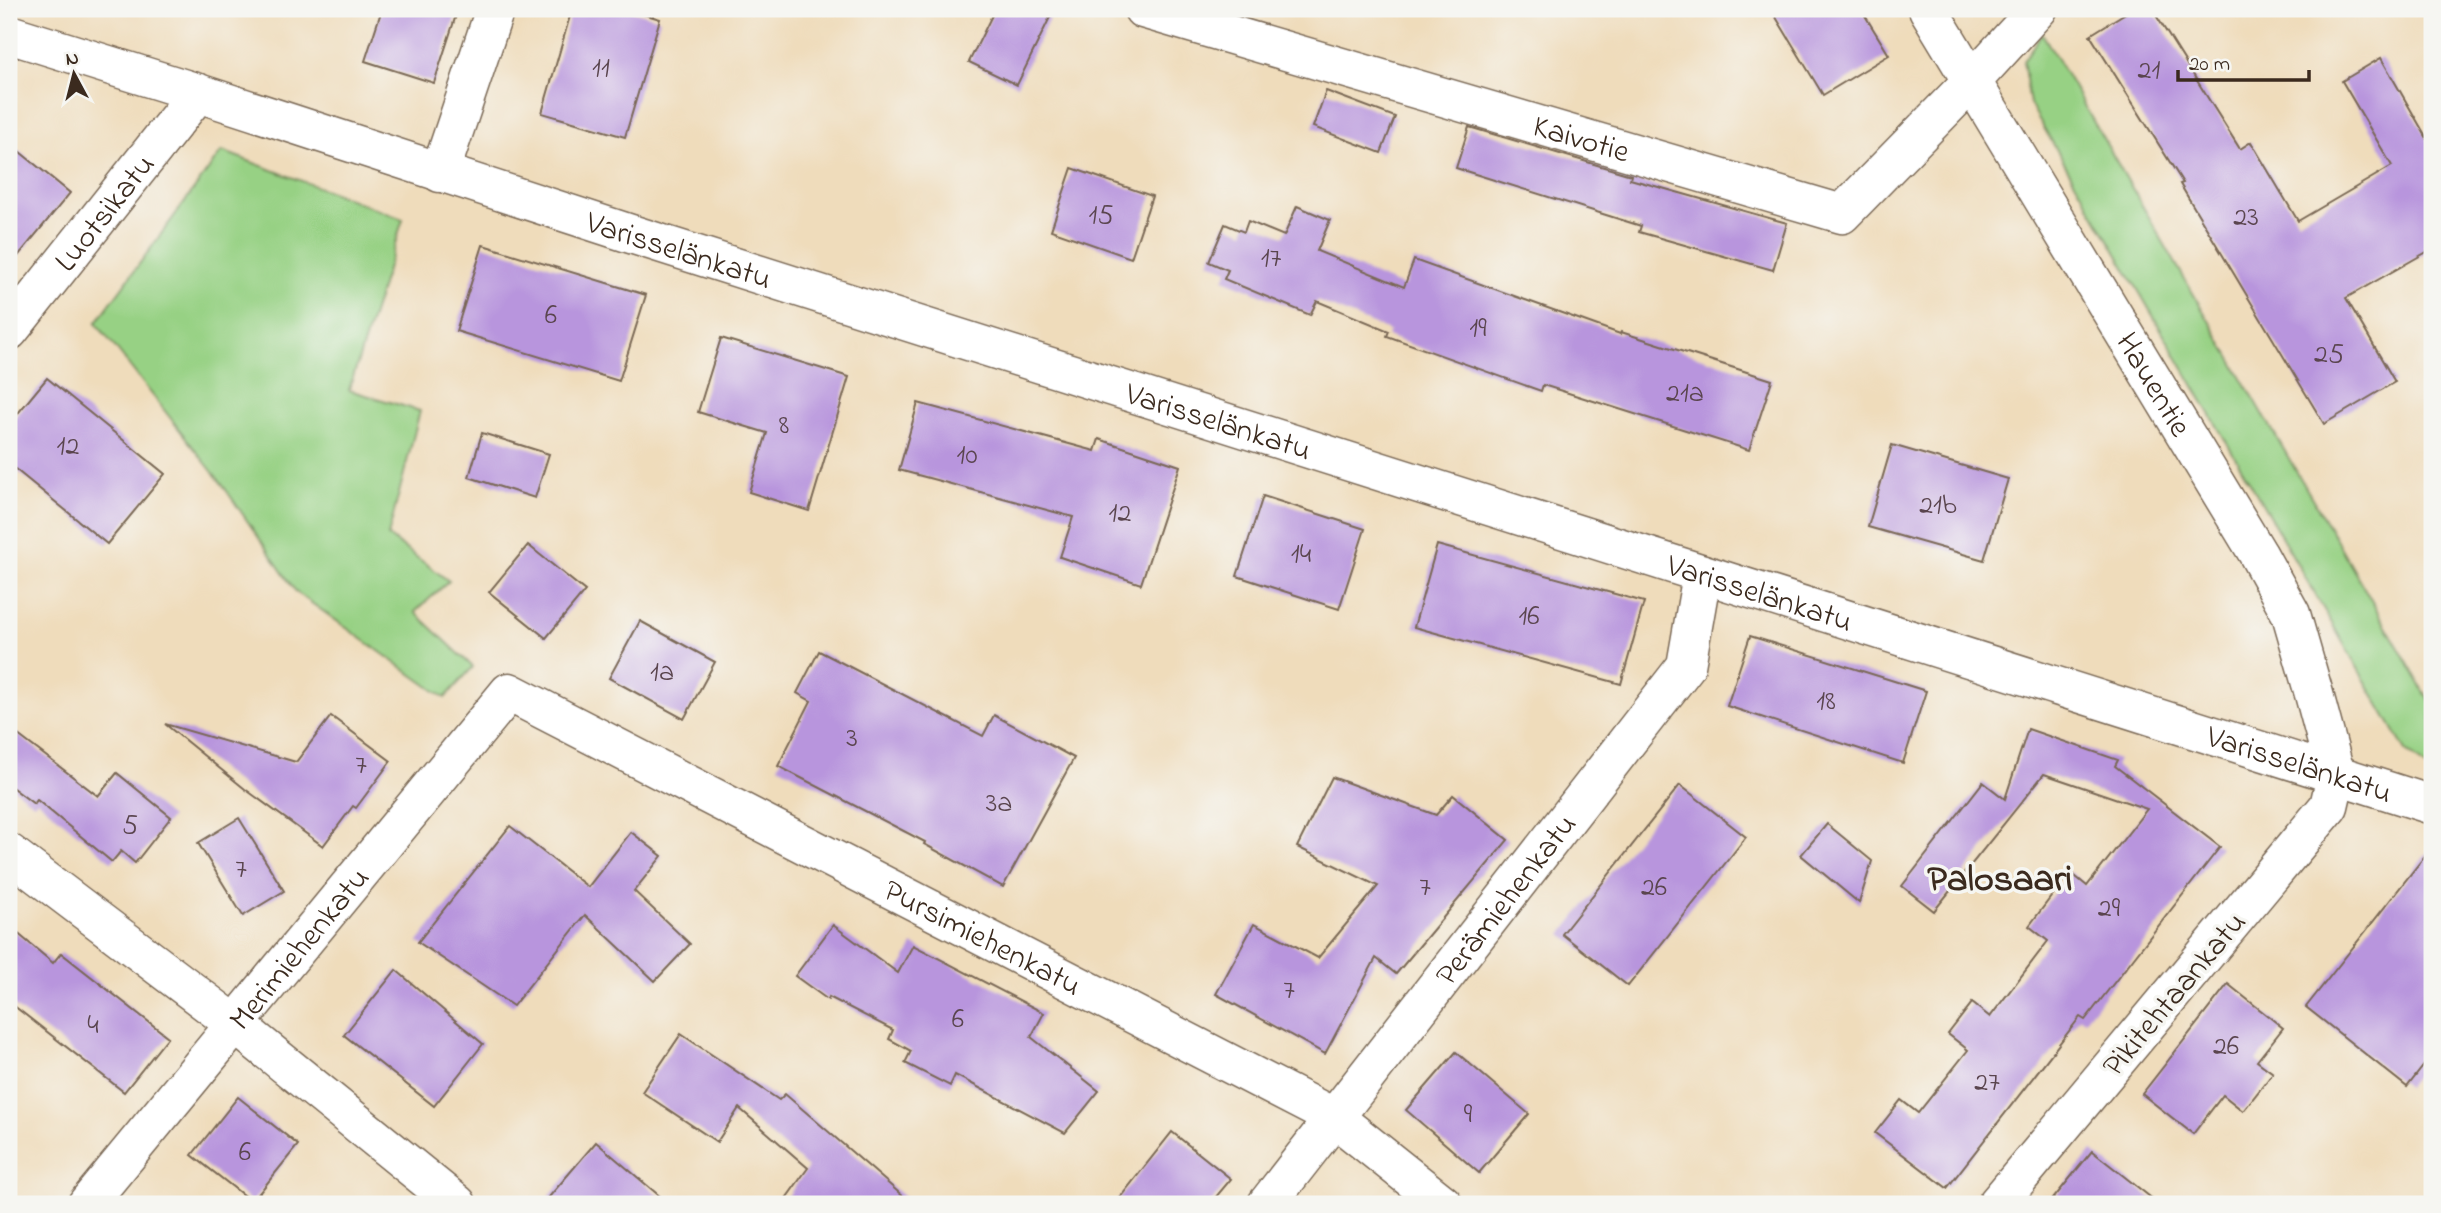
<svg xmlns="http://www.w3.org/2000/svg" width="2441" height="1213" font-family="'Indie Flower',sans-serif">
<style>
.green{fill:#97d184;stroke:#697e51;stroke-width:2}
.building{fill:#b895dd}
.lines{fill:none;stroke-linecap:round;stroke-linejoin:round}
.minor-casing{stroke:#7a6855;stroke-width:41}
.minor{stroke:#fff;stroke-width:38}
.labels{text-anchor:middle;stroke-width:7;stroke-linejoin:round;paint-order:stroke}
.number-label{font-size:28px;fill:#5a454e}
.street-label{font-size:32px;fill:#3b2a1e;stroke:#f6f6f2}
.district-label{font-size:38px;font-weight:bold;fill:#3b2a1e;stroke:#f6f6f2}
</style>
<rect width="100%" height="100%" fill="#f6f6f2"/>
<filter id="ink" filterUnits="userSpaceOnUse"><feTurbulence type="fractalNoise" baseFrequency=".0143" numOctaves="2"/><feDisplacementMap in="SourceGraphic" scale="14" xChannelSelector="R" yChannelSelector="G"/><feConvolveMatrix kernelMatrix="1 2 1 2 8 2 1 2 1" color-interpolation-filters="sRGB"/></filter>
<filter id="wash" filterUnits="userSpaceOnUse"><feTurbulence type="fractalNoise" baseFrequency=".00686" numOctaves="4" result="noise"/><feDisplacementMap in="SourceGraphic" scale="28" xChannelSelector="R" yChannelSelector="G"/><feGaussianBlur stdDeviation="1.57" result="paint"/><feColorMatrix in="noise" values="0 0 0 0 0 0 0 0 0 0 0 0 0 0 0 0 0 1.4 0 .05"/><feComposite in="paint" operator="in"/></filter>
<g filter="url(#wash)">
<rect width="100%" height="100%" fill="#efdcbb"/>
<!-- green -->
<g class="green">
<path d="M 2042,33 L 2432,705 L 2432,772 L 2406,751 L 2030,104 L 2023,61 Z"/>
<path d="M 222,151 L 403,219 L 349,390 L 420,411 L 388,536 L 449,581 L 415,612 L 473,667 L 445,698 L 296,592 L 222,484 L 96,323 Z"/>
</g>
<g id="blocks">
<!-- building -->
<g class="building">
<path d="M 382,9 L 458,9 L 434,83 L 365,61 Z"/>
<path d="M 572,9 L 626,9 L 660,19 L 625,137 L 542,113 Z"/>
<path d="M 995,9 L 1054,9 L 1017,85 L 969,62 Z"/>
<path d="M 1771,9 L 1861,9 L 1889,55 L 1823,95 Z"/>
<path d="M 2132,9 L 2152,9 L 2240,149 L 2251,142 L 2298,221 L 2392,166 L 2342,81 L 2381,58 L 2432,147 L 2432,249 L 2346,298 L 2395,382 L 2324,424 L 2180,184 L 2183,183 L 2090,35 Z"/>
<path d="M 1326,91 L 1395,117 L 1381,153 L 1313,127 Z"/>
<path d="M 1469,127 L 1631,175 L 1630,179 L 1787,223 L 1773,270 L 1639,232 L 1641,226 L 1456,168 Z"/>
<path d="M 9,143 L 70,193 L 9,267 Z"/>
<path d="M 1072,168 L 1152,196 L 1131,258 L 1051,230 Z"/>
<path d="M 1297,206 L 1330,220 L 1317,251 L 1404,287 L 1414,260 L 1620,334 L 1621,332 L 1772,380 L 1749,450 L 1543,385 L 1541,391 L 1387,336 L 1389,331 L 1317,301 L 1310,315 L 1224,279 L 1228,270 L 1209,262 L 1225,224 L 1244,232 L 1248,221 L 1284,236 Z"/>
<path d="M 483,245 L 646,295 L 619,381 L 456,331 Z"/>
<path d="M 721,338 L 849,377 L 809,511 L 749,492 L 767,433 L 698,412 Z"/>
<path d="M 47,378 L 165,474 L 107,544 L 9,464 L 9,424 Z"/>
<path d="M 918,403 L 1095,451 L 1099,439 L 1180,466 L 1141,584 L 1060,557 L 1073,517 L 899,470 Z"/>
<path d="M 482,433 L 549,454 L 535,498 L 469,477 Z"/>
<path d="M 1892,445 L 2008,479 L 1984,560 L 1868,527 Z"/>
<path d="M 1263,496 L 1365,529 L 1339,609 L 1237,576 Z"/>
<path d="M 528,545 L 585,591 L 546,638 L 489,592 Z"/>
<path d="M 1437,545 L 1644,602 L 1621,684 L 1414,627 Z"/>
<path d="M 640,621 L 715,662 L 684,719 L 609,678 Z"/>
<path d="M 1750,636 L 1926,691 L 1903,763 L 1727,706 Z"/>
<path d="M 819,651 L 983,736 L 994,715 L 1074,758 L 1003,887 L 924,844 L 925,842 L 778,766 L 811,701 L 797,693 Z"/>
<path d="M 331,716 L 391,761 L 356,808 L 353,806 L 323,846 L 245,789 L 165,724 L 296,762 Z"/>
<path d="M 9,728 L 98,796 L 117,773 L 171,817 L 135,863 L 121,851 L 112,862 L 37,800 L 34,804 L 9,785 Z"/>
<path d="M 2028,729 L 2118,760 L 2115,766 L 2220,847 L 2085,1020 L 2080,1017 L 1947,1188 L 1875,1133 L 1901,1100 L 1918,1113 L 1968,1050 L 1948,1034 L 1972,1003 L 1990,1017 L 2048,941 L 2029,926 L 2070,872 L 2087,886 L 2147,809 L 2044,774 L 1934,911 L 1902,886 L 1983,782 L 2005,799 Z"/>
<path d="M 1332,777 L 1436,815 L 1453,795 L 1508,840 L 1396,974 L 1376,958 L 1325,1054 L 1216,994 L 1254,924 L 1318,958 L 1378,886 L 1297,847 Z"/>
<path d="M 1680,785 L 1746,837 L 1628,986 L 1562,934 Z"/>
<path d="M 239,818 L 284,891 L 243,916 L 198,843 Z"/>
<path d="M 1827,824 L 1872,861 L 1859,903 L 1801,855 Z"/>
<path d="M 510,826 L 588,887 L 631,832 L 662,856 L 634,891 L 690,944 L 655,981 L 585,915 L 513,1006 L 418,942 Z"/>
<path d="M 2432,847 L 2432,1055 L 2407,1087 L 2306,1007 Z"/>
<path d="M 833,925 L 898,973 L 913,945 L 1044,1013 L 1031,1037 L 1099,1091 L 1065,1133 L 955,1075 L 950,1086 L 905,1063 L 911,1051 L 889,1039 L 893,1030 L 829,997 L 828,1000 L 795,976 Z"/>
<path d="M 9,926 L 53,963 L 61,953 L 168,1037 L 124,1092 L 9,1002 Z"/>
<path d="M 396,970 L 483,1044 L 434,1106 L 344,1035 Z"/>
<path d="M 2228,984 L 2283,1028 L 2257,1061 L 2273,1073 L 2243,1111 L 2223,1095 L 2193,1134 L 2142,1094 Z"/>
<path d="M 681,1034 L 779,1100 L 785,1094 L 912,1204 L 782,1204 L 808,1168 L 739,1108 L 717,1142 L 642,1092 Z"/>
<path d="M 1456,1052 L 1529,1114 L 1479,1173 L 1406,1110 Z"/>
<path d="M 238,1097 L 298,1145 L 252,1202 L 192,1155 Z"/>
<path d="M 1172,1132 L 1231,1179 L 1210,1204 L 1115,1204 Z"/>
<path d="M 596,1142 L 669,1204 L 543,1204 Z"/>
<path d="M 2092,1151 L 2159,1204 L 2049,1204 Z"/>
</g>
</g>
</g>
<g filter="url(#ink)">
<use href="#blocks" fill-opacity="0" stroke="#7a6855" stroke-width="2"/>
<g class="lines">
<defs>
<g id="minor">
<path id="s1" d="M 1143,9 L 1842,214 L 1972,81 L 2038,9"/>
<path id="s2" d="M 1928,9 L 2258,554 L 2291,614 L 2314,694 L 2336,776 L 2329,806 L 1997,1204"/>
<path id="s3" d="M 9,34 L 198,93 L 631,234 L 2432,805"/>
<path d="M 440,173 L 495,9"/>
<path id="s4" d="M 9,331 L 198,93"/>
<path d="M 9,853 L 235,1024 L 457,1204"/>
<path id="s5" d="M 87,1204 L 509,692 L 1335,1118 L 1443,1204"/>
<path id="s6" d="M 1267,1204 L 1686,666 L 1702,574"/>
</g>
</defs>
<!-- minor casing -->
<use href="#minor" class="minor-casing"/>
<!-- minor -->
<use href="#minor" class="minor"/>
</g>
</g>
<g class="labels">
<!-- number labels -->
<g class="number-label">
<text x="601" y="76">11</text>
<text x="2149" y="78">21</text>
<text x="1101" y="223">15</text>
<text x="2246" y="225">23</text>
<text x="1271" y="266">17</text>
<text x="551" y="323">6</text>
<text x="1478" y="336">19</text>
<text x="2329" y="362">25</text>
<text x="1685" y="401">21a</text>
<text x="784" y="433">8</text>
<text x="68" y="454">12</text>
<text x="967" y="463">10</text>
<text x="1938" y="513">21b</text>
<text x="1120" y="521">12</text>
<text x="1301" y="562">14</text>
<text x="1529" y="624">16</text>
<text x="662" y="680">1a</text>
<text x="1826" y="709">18</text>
<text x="852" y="746">3</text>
<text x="361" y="773">7</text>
<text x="999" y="811">3a</text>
<text x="130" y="833">5</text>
<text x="241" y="877">7</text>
<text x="1425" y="895">7</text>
<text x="1654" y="895">26</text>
<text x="2109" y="916">29</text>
<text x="1289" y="998">7</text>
<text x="958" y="1027">6</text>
<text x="93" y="1033">4</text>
<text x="2226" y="1054">26</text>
<text x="1987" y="1090">27</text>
<text x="1468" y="1122">9</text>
<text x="245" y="1160">6</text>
</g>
<!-- street labels -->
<g class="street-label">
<text dy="11" stroke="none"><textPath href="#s1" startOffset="457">Kaivotie</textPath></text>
<text dy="11" stroke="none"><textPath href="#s4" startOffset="152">Luotsikatu</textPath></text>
<text dy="11" stroke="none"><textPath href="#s3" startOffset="704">Varisselänkatu</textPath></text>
<text dy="11" stroke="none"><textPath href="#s2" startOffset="438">Hauentie</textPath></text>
<text dy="11" stroke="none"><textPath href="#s3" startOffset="1270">Varisselänkatu</textPath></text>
<text dy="11" stroke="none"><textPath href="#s3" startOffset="1838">Varisselänkatu</textPath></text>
<text dy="11" stroke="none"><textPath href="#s3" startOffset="2404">Varisselänkatu</textPath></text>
<text dy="11" stroke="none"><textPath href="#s6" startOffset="387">Perämiehenkatu</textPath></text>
<text dy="11" stroke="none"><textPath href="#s5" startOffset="1197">Pursimiehenkatu</textPath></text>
<text dy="11" stroke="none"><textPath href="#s5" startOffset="332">Merimiehenkatu</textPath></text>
<text transform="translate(2173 993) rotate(-50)" y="11">Pikitehtaankatu</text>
</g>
<!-- district labels -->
<g class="district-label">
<text x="2000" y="890">Palosaari</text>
</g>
</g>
<!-- margin -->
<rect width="2441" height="1213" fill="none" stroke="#f6f6f2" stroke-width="35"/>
<!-- north arrow -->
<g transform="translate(74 74) rotate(353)" stroke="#f6f6f2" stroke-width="5" paint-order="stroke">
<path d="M0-5L12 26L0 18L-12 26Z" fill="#3b2a1e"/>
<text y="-10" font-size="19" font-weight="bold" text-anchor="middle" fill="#3b2a1e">N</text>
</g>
<!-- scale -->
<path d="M2178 70v10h131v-10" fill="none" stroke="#3b2a1e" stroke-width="3.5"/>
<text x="2189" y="70" font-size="21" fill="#3b2a1e" stroke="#f6f6f2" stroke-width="5" paint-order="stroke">20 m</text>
</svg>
